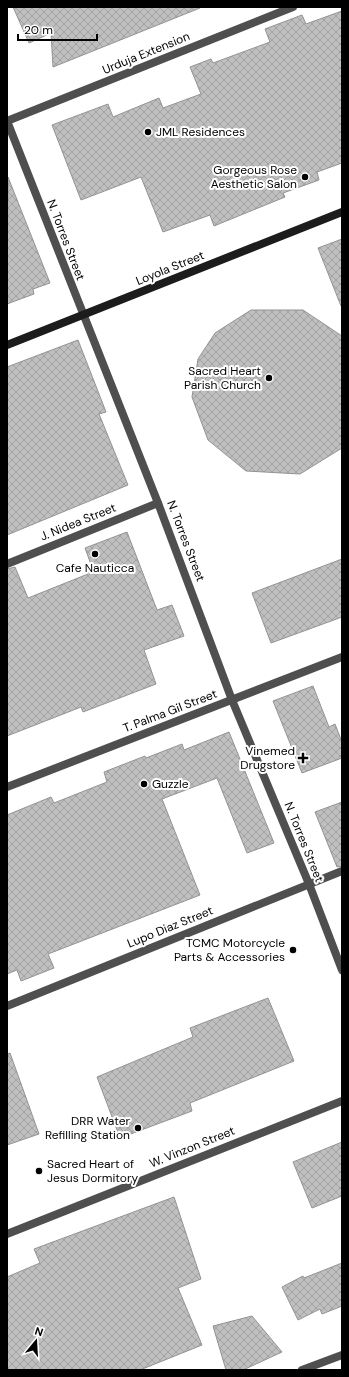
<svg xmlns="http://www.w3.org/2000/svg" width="349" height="1377" font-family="'DM Sans',sans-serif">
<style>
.building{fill:url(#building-cross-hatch);stroke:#939393}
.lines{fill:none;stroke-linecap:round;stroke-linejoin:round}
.minor{stroke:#4f4f4f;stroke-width:8}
.tertiary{stroke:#4f4f4f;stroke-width:8}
.secondary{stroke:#1c1c1c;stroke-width:8}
.poi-dot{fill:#000;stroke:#fff;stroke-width:1.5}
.labels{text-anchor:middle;stroke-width:4;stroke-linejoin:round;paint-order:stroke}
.street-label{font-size:12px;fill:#000;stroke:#fff}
.poi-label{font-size:12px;fill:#000;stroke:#fff;text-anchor:end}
</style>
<defs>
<pattern id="building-cross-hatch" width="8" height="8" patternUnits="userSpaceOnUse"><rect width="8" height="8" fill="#bfbfbf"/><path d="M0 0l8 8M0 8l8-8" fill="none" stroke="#a2a2a2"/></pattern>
</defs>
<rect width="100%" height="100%" fill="#fff"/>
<!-- building -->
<g class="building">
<path d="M 13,7 L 200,7 L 200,8 L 53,67 L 51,33 L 29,43 Z"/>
<path d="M 342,11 L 342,163 L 317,172 L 319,180 L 283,193 L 285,197 L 214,226 L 210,215 L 163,232 L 141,177 L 81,200 L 52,125 L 108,104 L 113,117 L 159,98 L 163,108 L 201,94 L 190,67 L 211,59 L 213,63 L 270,42 L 265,29 L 302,15 L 306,24 Z"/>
<path d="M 8,177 L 50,283 L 33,289 L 34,294 L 7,304 Z"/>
<path d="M 342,239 L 342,306 L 341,306 L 318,248 Z"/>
<path d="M 251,310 L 303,310 L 342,336 L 342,448 L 300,474 L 246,471 L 208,440 L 192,397 L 198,359 L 215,333 Z"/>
<path d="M 78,340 L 106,412 L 99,414 L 128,485 L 7,535 L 7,367 Z"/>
<path d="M 127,532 L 157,610 L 172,605 L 184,636 L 144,650 L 156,684 L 83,712 L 81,707 L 7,736 L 7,569 L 15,567 L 28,598 L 88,574 L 87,573 L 93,570 L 85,548 Z"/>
<path d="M 342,559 L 342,617 L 271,643 L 252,593 Z"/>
<path d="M 313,686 L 329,727 L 335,724 L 342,742 L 342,758 L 302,773 L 273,701 Z"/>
<path d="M 229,732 L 274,843 L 247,853 L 217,778 L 162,799 L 200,895 L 48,954 L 54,968 L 21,981 L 17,970 L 7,974 L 7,815 L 51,797 L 54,803 L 107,782 L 104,772 L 145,756 L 146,758 L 182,744 L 184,750 Z"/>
<path d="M 342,802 L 342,866 L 337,867 L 315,812 Z"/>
<path d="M 268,998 L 294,1061 L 190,1103 L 192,1111 L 120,1138 L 97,1077 L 193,1037 L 190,1028 Z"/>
<path d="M 10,1053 L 39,1134 L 7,1145 L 7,1054 Z"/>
<path d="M 342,1142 L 342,1196 L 312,1208 L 293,1162 Z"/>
<path d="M 174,1197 L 201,1279 L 178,1288 L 202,1345 L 140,1370 L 7,1370 L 7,1277 L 40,1263 L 34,1249 Z"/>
<path d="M 342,1263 L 342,1306 L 322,1314 L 320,1309 L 298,1320 L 282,1287 L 303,1276 L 304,1278 Z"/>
<path d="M 252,1316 L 282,1352 L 243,1370 L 226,1370 L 213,1326 Z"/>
</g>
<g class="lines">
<!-- minor -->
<g class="minor">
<path d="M 7,121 L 293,7"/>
<path d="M 7,564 L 158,503"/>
<path d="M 7,787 L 342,657"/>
<path d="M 7,1006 L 342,871"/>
<path d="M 7,1234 L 342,1101"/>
<path d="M 302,1370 L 342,1355"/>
</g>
<!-- tertiary -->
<path class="tertiary" d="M 7,121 L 158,503 L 232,700 L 309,884 L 342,970"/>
<!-- secondary -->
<path class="secondary" d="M 7,345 L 342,212"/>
</g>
<!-- markers -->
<g class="poi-dot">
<circle cx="148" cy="132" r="4"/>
<circle cx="305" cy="177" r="4"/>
<circle cx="269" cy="378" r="4"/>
<circle cx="95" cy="554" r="4"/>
<path d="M301 752h4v4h4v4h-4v4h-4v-4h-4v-4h4z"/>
<circle cx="144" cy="784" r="4"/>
<circle cx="293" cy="950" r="4"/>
<circle cx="138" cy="1128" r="4"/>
<circle cx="39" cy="1171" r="4"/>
</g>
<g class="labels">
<!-- street labels -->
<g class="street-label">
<text transform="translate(146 53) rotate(-22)" y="4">Urduja Extension</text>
<text transform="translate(66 240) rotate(69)" y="4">N. Torres Street</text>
<text transform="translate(170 268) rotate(-22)" y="4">Loyola Street</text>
<text transform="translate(78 522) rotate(-22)" y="4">J. Nidea Street</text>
<text transform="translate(186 541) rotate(69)" y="4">N. Torres Street</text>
<text transform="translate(170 711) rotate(-21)" y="4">T. Palma Gil Street</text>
<text transform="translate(304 842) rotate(68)" y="4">N. Torres Street</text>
<text transform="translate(170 927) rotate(-22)" y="4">Lupo Diaz Street</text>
<text transform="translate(192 1147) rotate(-22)" y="4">W. Vinzon Street</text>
</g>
<!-- poi labels -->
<g class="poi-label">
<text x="156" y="136" text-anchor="start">JML Residences</text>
<text x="297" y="174">Gorgeous Rose<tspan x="297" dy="14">Aesthetic Salon</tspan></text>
<text x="261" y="375">Sacred Heart<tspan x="261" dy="14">Parish Church</tspan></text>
<text x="95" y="572" text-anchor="middle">Cafe Nauticca</text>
<text x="295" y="755">Vinemed<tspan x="295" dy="14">Drugstore</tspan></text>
<text x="152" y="788" text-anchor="start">Guzzle</text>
<text x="285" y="947">TCMC Motorcycle<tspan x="285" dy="14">Parts &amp; Accessories</tspan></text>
<text x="130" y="1125">DRR Water<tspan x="130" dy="14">Refilling Station</tspan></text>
<text x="47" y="1168" text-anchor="start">Sacred Heart of<tspan x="47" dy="14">Jesus Dormitory</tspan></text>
</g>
</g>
<!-- border -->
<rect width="349" height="1377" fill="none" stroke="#000000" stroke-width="16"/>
<!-- north arrow -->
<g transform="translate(36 1341) rotate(18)" stroke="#ffffff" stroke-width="3" paint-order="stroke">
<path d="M0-3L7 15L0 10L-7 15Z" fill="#000000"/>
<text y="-6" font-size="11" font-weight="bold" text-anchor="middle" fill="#000000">N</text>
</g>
<!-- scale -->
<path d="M18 34v6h79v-6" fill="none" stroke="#000000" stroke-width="2"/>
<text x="24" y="34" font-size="12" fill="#000000" stroke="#ffffff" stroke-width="3" paint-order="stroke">20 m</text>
</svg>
